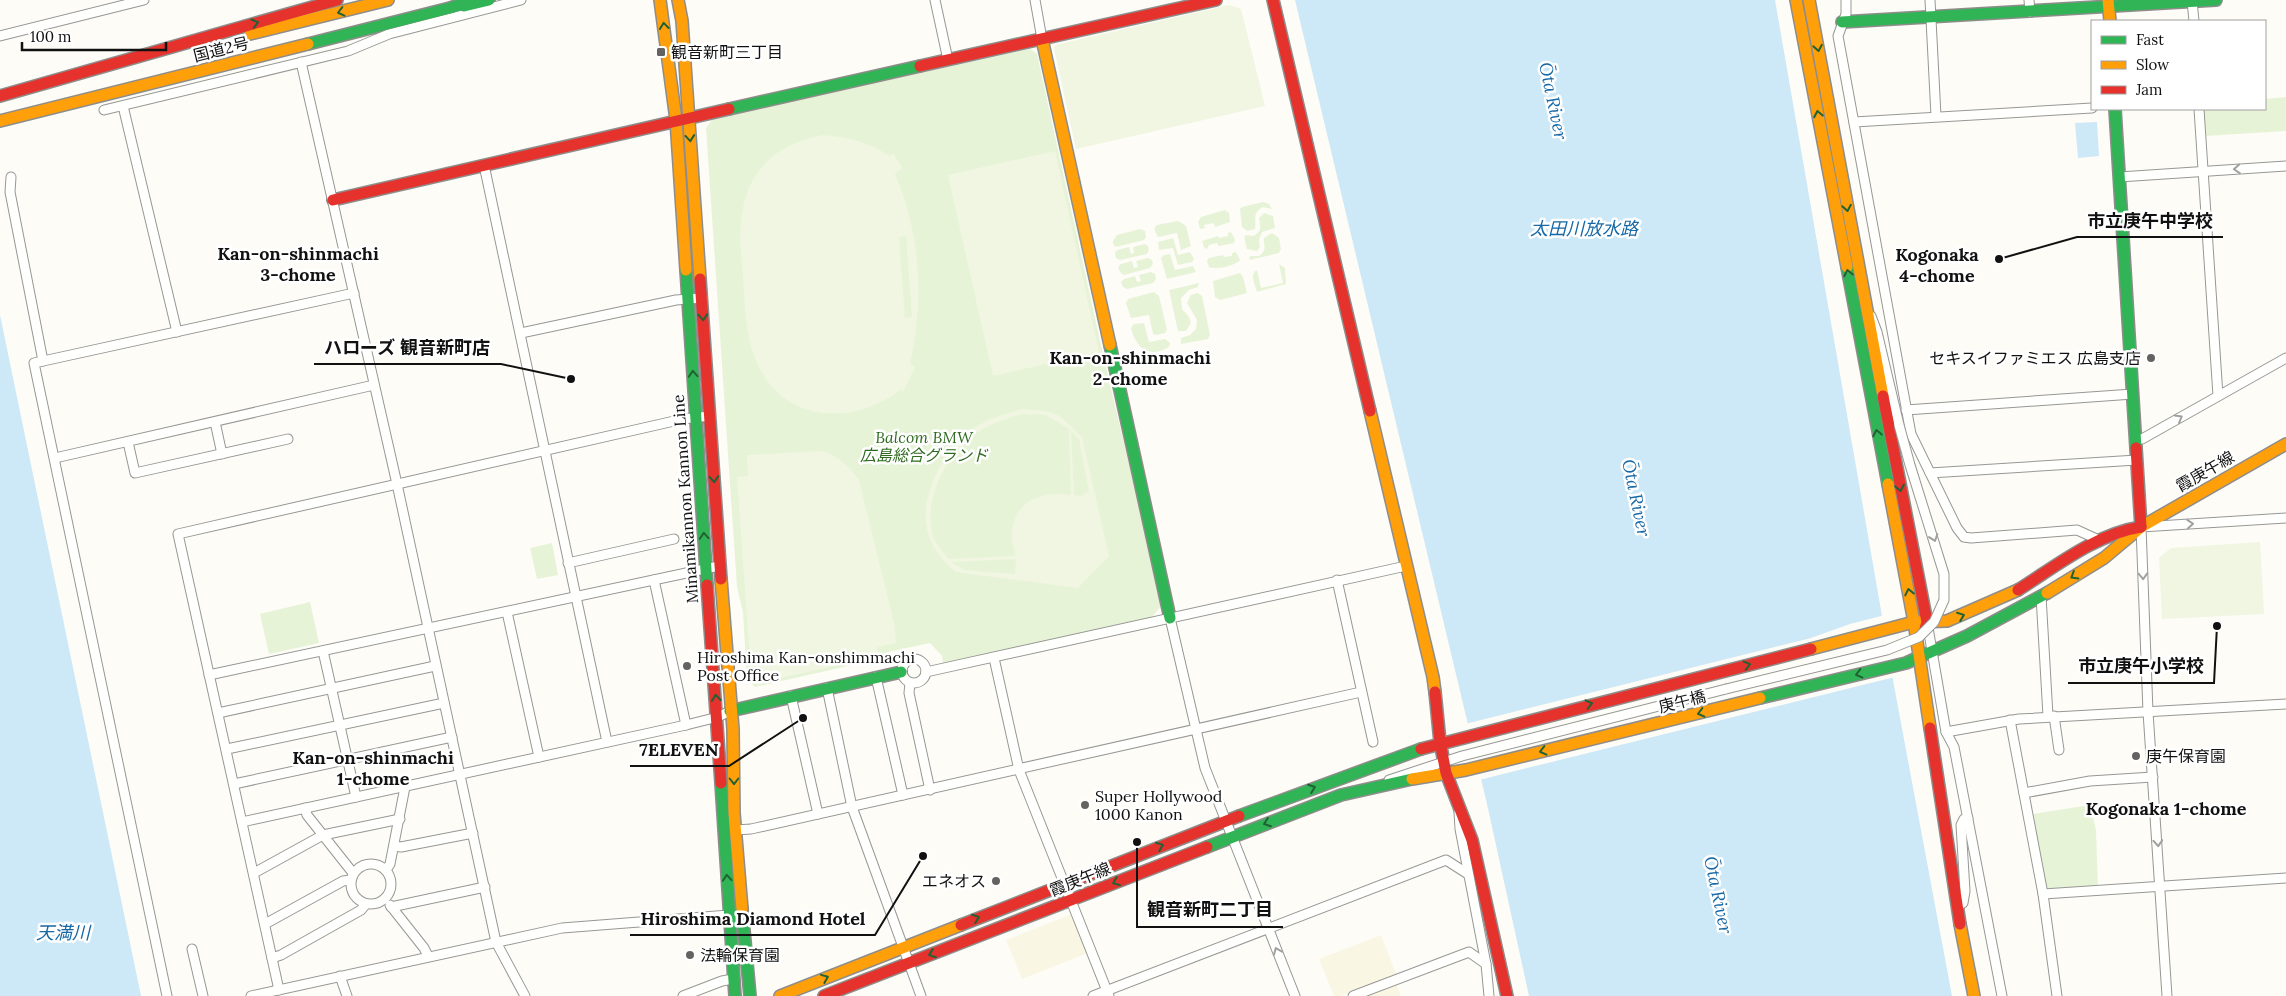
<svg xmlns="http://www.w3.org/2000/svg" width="2286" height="996" font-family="Lora,'Noto Sans JP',serif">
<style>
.farmland{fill:#f9f7e4}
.green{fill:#e7f3d7}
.pitch{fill:#f0f6e1;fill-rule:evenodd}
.water{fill:#cde8f7}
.pier{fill:#fdfcf7}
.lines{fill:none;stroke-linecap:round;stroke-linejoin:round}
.street-casing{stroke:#979795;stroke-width:11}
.fast-casing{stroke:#8e8d8b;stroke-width:14}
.slow-casing{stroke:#8e8d8b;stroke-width:14}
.jam-casing{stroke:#8e8d8b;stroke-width:14}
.street{stroke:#fffffe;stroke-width:9}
.fast{stroke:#30b455;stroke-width:11}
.slow{stroke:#ff9f0a;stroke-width:11}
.jam{stroke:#e5322d;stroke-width:11}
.street-bridge-casing{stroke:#979795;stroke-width:11;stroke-linecap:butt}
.street-bridge{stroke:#fffffe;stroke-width:9}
.oneway{stroke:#206233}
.oneway2{stroke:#a0a09f}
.poi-dot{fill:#646362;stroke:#fff;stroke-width:2}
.labels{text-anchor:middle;stroke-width:5;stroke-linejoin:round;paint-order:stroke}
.street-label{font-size:16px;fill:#111;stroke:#fff}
.poi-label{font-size:16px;fill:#111;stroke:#fff;text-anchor:start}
.park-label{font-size:16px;font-style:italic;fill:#2f6b1f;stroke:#fff}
.water-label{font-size:18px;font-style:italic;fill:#1768a6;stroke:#fff}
.neighbourhood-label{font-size:18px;font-weight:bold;fill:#111;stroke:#fff}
.leader{fill:none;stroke:#111;stroke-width:2}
.callout-dot{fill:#111;stroke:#fff;stroke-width:2}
.callout-label{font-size:18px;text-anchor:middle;font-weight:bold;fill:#111;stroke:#fff;stroke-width:5;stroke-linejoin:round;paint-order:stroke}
</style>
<rect width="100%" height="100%" fill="#fdfcf7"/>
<!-- farmland -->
<g class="farmland">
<path d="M 1069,915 L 1074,918 L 1088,953 L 1022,979 L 1006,940 Z"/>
<path d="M 1381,935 L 1396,974 L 1341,996 L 1334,996 L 1319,959 Z"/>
<path d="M 1396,984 L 1401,996 L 1363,996 Z"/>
</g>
<!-- green -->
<g class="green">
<path d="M 1030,49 L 1037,54 L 1102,350 L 1151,558 L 1161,606 L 1152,617 L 951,662 L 943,664 L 942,656 L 930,643 L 888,652 L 883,658 L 755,687 L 747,680 L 743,612 L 737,587 L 706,128 L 712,120 L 762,107 Z"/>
<path d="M 2286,97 L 2286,131 L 2205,136 L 2203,109 L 2265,109 L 2265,99 Z"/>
<path d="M 1263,202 L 1269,204 L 1272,209 L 1263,207 C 1251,214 1257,219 1255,229 L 1247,231 L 1242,227 L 1240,209 L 1242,207 Z"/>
<path d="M 1225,210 L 1229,213 L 1230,222 L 1215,227 L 1214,223 L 1204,225 L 1205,228 L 1200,229 L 1198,222 L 1201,217 Z"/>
<path d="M 1264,213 L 1273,216 L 1275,228 L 1262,232 L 1259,240 L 1260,247 L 1257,251 L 1247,249 L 1244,237 L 1246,235 L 1253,236 C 1263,231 1260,226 1259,218 Z"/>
<path d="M 1178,221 L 1186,226 L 1191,246 L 1181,250 L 1177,233 L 1158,237 L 1154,229 L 1157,225 Z"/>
<path d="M 1140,229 L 1145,231 L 1146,237 L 1144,240 L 1116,247 L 1113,244 L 1113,241 L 1117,235 Z"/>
<path d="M 1231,232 L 1235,240 L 1234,243 L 1219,246 L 1217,243 L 1209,245 L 1207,249 L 1204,247 L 1202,241 L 1218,236 L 1219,238 L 1228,236 L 1228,233 Z"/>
<path d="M 1272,233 L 1279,238 L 1281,249 L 1279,253 L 1249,260 L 1250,256 L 1259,256 C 1268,249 1263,246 1264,238 Z"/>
<path d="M 1173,238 L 1178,255 L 1190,252 L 1194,259 L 1192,262 L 1178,265 L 1173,248 L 1159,250 L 1158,242 Z"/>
<path d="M 1145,244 L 1148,246 L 1149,250 L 1147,254 L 1120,260 L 1116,258 L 1115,253 L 1117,250 L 1129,247 L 1131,254 L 1134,253 L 1133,247 Z"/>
<path d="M 1236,252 L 1240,260 C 1235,266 1216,270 1209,267 L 1207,261 L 1209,258 L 1223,255 L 1224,257 L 1232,256 L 1232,253 Z"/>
<path d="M 1170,254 L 1175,270 L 1193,266 L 1196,272 L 1167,279 L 1161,258 L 1164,255 Z"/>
<path d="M 1148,258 L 1152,260 L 1153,264 L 1150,268 L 1124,275 L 1120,272 L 1118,267 L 1121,264 L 1132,261 L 1134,268 L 1138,267 L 1136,261 Z"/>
<path d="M 1279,264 L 1285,268 L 1286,284 L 1257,292 C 1255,284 1249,274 1257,270 L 1261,288 L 1283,283 Z"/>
<path d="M 1151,272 L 1155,274 L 1156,279 L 1153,283 L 1127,289 L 1123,287 L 1121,282 L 1124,279 L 1135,276 L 1137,282 L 1141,281 L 1139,275 Z"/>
<path d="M 1240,273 L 1243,277 L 1247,293 L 1220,300 L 1215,297 L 1213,281 Z"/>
<path d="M 1199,283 L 1198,287 L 1189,290 L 1181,298 L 1182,309 L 1189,317 L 1191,323 L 1186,331 L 1178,331 L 1169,290 Z"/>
<path d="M 1154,292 L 1159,296 L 1167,330 L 1165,333 L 1156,335 L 1153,334 L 1149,315 L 1131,318 L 1126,303 L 1128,299 Z"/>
<path d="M 1198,293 L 1202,296 L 1210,335 L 1208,339 L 1181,344 L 1181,338 L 1190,335 L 1196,329 L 1197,320 L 1187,303 L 1191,295 Z"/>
<path d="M 1144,323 L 1149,342 L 1165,339 L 1170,343 L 1169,347 C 1148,359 1136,348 1131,328 L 1134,324 Z"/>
<path d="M 552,543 L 558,575 L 537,579 L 530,548 Z"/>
<path d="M 310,602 L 319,643 L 269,654 L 260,614 Z"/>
<path d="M 2090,805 L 2096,830 L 2098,887 L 2052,890 L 2046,887 L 2033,814 Z"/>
</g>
<!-- pitch -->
<g class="pitch">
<path d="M 1229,5 L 1241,9 L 1265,106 L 1076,149 L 1054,48 L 1055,45 Z"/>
<path d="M 823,135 C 848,137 868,142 890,156 L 893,153 L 902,168 L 895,174 C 921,234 924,301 910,364 L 915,367 L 903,392 L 901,389 C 855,427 783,423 757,363 C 745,336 745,306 743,277 C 742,260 739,242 741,224 C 744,174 774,143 823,135 ZM 906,236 L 912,317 L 905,318 L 899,237 Z"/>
<path d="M 1055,151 L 1099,352 L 993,376 L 948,175 Z"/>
<path d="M 1022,409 L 1046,411 L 1060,416 L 1082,437 L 1109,556 L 1078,588 L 956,572 C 944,562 934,551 929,536 C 916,500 943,450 973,429 C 988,418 1005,414 1022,409 ZM 1022,414 L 1046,415 L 1069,429 L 1071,495 C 1044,491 1015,499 1012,532 C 1011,540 1014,548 1015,556 L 949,559 C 943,552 935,543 932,533 C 924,498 947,453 976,433 C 991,423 1006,419 1022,414 ZM 1071,431 L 1079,439 L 1089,492 L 1081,496 L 1074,495 ZM 1016,559 L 1015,574 L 964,570 L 951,562 Z"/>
<path d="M 823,451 C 839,457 849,466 859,480 L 894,623 L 896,643 L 877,647 L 879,656 L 758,683 L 751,676 L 737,477 L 748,476 L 747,455 Z"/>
<path d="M 2260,542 L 2264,614 L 2162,619 L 2159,558 L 2171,548 Z"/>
</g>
<!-- water -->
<g class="water">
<path d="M 1295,0 L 1775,0 L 1895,691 L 1952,996 L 1529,996 L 1487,804 Z"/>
<path d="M 2097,122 L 2099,156 L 2078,158 L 2075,123 Z"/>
<path d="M 0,315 L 141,996 L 0,996 Z"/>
</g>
<!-- pier -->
<path class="pier" d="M 1885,615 L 1895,677 L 1479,780 L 1465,724 L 1811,638 L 1850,624 Z"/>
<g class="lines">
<defs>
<g id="street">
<path d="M 935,0 L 948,60"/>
<path d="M 1035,0 L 1042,39"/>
<path d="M 1846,0 L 1846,14 L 1838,36 L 1911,434 L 1957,528 L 1964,537 L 1971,538 L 2077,530 L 2099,540"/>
<path d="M 1930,0 L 1936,116"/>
<path d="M 2029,0 L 2030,12"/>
<path d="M 2192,1 L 2194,21"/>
<path d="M 0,36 L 144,0"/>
<path d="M 301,62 L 397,484 L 496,942 L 525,996"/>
<path d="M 123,106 L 177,332"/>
<path d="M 2199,109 L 2218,396"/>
<path d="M 104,110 L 348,51 L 389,34 L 521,0"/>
<path d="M 1854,122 L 2092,108"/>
<path d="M 484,165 L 607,742"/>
<path d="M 11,177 L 10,192 L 43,361"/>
<path d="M 2119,177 L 2286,166"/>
<path d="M 1871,316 L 1877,332 L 1899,425"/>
<path d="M 521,333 L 676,300 L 702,298"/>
<path d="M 1906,410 L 2133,394"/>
<path d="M 215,422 L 222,454"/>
<path d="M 2136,439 L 2142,439 L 2286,358"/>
<path d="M 128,442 L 135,473 L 288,439"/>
<path d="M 55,458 L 374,385"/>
<path d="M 1930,473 L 2137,460"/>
<path d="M 568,563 L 674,539"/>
<path d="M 654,580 L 686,725"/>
<path d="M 1337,580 L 1373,742"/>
<path d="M 2041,596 L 2048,716"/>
<path d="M 507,612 L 539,757"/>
<path d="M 1170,618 L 1205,768 L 1295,996"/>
<path d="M 1927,622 L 1946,732"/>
<path d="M 323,651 L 356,797"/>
<path d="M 994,658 L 1019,770 L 1109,996"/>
<circle cx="914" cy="671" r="12"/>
<path d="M 926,672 L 1406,566"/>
<path d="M 209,675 L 719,566"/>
<path d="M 876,677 L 903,795"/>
<path d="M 910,683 L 909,693 L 930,790"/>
<path d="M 827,688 L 852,807 L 921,996"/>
<path d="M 791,696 L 818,814"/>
<path d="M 218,713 L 435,666"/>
<path d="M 2054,716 L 2059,750"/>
<path d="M 2010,720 L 2043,894 L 2057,996"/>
<path d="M 227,749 L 444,703"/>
<path d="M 1389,780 L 1462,756 L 1726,689"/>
<path d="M 234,784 L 452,737"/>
<path d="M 2024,793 L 2090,781 L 2153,777"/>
<path d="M 305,808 L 307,815 L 353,873"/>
<path d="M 1459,812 L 1460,829 L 1486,964 L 1489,996"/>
<path d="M 242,822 L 686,725 L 718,717 L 730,711"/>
<path d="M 736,830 L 751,829 L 1361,692"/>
<path d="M 394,846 L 401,847 L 473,833"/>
<circle cx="371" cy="884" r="20"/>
<path d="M 386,870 L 390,864 L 405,787"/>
<path d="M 254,873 L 323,835 L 400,819"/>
<path d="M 2043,894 L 2286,878"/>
<path d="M 390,905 L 424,948 L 428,956"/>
<path d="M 1957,906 L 1963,903 L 1965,891 L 1961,825 L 1964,819 L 1968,818"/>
<path d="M 391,907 L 485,887"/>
<path d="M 265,924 L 343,881 L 350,880"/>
<path d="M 192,949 L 203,996"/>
<path d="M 272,958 L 281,955 L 361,910 L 366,904"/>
<path d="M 340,976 L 347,996"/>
<path d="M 279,990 L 178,534 L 683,419 L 710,416"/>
<path d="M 167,996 L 34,363 L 354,293"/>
<path d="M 251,996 L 562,928 L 729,915"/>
<path d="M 683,996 L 722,981 L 733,979"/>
<path d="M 1093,996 L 1446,860 L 1468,874"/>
<path d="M 1353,996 L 1469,952 L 1486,964"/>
<path d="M 2002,996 L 1954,747 L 1946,732 L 2019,719 L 2286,704"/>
<path d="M 2167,996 L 2148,712 L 2141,527 L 2286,518"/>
</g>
<g id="fast">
<path d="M 464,6 L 489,0"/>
<path d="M 1842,22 L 2216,0"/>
<path d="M 308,44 L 450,8 L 473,0"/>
<path d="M 729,109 L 920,66"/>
<path d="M 2115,109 L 2136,448"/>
<path d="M 1847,267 L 1888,484"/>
<path d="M 686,270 L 707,585"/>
<path d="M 1110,345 L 1170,618"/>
<path d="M 1760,698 L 1906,663 L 1967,636 L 2047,593"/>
<path d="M 730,711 L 901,672"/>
<path d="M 721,783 L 735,996"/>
<path d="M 1239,816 L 1421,749"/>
<path d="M 1207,847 L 1341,795 L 1412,779"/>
<path d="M 742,909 L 750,996"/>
</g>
<g id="slow">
<path d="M 660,0 L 676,120 L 686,270"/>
<path d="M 678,0 L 682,21 L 700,279"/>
<path d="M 1796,0 L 1847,267"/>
<path d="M 1809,0 L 1883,396"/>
<path d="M 2108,0 L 2110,21"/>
<path d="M 250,34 L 388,0"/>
<path d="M 1042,39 L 1110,345"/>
<path d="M 0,121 L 308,44"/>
<path d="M 1370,411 L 1433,677 L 1435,692"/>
<path d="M 1888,484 L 1914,622 L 1930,728"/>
<path d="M 721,579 L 733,729 L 734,813 L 742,909"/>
<path d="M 2047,593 L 2104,558 L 2141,527 L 2286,444"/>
<path d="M 1811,649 L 1914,622 L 1947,621 L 2018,590"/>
<path d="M 1412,779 L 1466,770 L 1760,698"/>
<path d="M 1960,924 L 1974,996"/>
<path d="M 780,996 L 961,925"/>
</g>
<g id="jam">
<path d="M 1273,0 L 1370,411"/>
<path d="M 920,66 L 1216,0"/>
<path d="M 0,96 L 337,0"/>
<path d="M 333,200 L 729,109"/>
<path d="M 700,279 L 721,579"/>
<path d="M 1883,396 L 1927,622 L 1925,629"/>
<path d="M 2136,448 L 2141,527"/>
<path d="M 707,585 L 721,783"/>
<path d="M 2018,590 C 2056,566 2096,534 2141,527"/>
<path d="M 1435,692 L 1440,742 L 1446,773 L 1472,840 L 1507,996"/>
<path d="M 1930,728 L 1960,924"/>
<path d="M 1421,749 L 1811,649"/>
<path d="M 961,925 L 1239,816"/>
<path d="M 824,996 L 1207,847"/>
</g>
</defs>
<!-- street casing -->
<use href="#street" class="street-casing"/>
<!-- fast casing -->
<use href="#fast" class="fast-casing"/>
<!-- slow casing -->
<use href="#slow" class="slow-casing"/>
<!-- jam casing -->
<use href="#jam" class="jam-casing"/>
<!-- street -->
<use href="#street" class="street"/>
<!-- fast -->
<use href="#fast" class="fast"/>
<!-- slow -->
<use href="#slow" class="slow"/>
<!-- jam -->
<use href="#jam" class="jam"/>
<defs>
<path id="street-bridge" d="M 1726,689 L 1887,650 L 1919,637 L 1934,622 L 1944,600 L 1944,574 L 1910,465 L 1899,425"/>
</defs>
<!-- street-bridge casing -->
<use href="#street-bridge" class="street-bridge-casing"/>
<!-- street-bridge -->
<use href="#street-bridge" class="street-bridge"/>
</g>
<!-- one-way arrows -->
<defs><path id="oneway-chevron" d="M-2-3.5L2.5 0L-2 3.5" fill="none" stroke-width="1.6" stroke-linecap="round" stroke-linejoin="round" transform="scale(1.25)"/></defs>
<g class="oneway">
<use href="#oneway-chevron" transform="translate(341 12) rotate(166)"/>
<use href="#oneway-chevron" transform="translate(255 23) rotate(-16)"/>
<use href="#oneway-chevron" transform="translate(664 26) rotate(-96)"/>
<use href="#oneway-chevron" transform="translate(1818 48) rotate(80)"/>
<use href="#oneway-chevron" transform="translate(1818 114) rotate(-101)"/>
<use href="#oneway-chevron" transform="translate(690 138) rotate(85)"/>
<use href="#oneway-chevron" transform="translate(1847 208) rotate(80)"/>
<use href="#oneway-chevron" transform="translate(1848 273) rotate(-101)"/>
<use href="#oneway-chevron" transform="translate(703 317) rotate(86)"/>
<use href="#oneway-chevron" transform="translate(693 374) rotate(-94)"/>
<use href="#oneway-chevron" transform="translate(1877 433) rotate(-101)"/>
<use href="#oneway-chevron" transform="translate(714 479) rotate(86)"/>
<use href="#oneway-chevron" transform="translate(1900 488) rotate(79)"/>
<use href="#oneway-chevron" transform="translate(704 536) rotate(-94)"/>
<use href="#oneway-chevron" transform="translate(2074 576) rotate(149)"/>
<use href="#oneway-chevron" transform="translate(1909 592) rotate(-102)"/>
<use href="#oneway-chevron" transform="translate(1961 616) rotate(-21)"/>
<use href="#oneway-chevron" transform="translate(1747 665) rotate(-14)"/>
<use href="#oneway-chevron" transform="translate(1859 674) rotate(166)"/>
<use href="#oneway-chevron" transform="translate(716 698) rotate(-96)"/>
<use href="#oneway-chevron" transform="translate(1589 704) rotate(-14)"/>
<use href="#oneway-chevron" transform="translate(1701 713) rotate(166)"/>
<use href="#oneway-chevron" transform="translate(1543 751) rotate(166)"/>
<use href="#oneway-chevron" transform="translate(734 781) rotate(90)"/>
<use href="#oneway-chevron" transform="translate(1312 788) rotate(-20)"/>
<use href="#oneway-chevron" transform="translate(1267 823) rotate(160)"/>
<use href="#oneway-chevron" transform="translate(1160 846) rotate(-21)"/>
<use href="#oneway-chevron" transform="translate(727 878) rotate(-94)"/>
<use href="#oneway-chevron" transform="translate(1116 882) rotate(158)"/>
<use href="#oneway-chevron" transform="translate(976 918) rotate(-21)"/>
<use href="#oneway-chevron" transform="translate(932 954) rotate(159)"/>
<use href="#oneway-chevron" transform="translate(825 978) rotate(-22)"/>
</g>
<g class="oneway2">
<use href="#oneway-chevron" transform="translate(2237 169) rotate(176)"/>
<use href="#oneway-chevron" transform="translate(2179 418) rotate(-30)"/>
<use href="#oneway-chevron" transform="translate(2190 524) rotate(-4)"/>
<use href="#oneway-chevron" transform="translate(1934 538) rotate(71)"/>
<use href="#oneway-chevron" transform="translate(2143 576) rotate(88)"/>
<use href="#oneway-chevron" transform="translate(2158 843) rotate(86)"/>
<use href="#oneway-chevron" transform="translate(1277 951) rotate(-112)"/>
</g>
<!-- markers -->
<g class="poi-dot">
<rect x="656" y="47" width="10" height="10" rx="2.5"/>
<circle cx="2151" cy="358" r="5"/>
<circle cx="687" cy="666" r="5"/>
<circle cx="2136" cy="756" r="5"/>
<circle cx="1085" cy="805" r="5"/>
<circle cx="996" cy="881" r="5"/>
<circle cx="690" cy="955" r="5"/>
</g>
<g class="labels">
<!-- street labels -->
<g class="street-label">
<text transform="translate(221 49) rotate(-14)" y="6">国道2号</text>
<text transform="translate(2205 471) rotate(-30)" y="6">霞庚午線</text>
<text transform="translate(685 499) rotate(-94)" y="6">Minamikannon Kannon Line</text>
<text transform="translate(1682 701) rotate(-14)" y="6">庚午橋</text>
<text transform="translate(1080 879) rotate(-22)" y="6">霞庚午線</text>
</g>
<!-- poi labels -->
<g class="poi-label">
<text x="671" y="58">観音新町三丁目</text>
<text x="2141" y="364" text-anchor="end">セキスイファミエス 広島支店</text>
<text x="697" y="663">Hiroshima Kan-onshimmachi<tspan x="697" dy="18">Post Office</tspan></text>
<text x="2146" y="762">庚午保育園</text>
<text x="1095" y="802">Super Hollywood<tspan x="1095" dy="18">1000 Kanon</tspan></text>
<text x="986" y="887" text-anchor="end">エネオス</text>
<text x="700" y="961">法輪保育園</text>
</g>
<!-- park labels -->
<g class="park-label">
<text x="924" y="443">Balcom BMW<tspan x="924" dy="18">広島総合グランド</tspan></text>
</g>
<!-- water labels -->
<g class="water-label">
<text transform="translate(1553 101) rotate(78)" y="6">Ōta River</text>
<text x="1584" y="235">太田川放水路</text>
<text transform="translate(1636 498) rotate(78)" y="6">Ōta River</text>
<text transform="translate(1718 895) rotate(78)" y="6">Ōta River</text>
<text x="63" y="939">天満川</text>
</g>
<!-- neighbourhood labels -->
<g class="neighbourhood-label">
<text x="298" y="260">Kan-on-shinmachi<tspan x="298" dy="21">3-chome</tspan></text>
<text x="1937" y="261">Kogonaka<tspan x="1937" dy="21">4-chome</tspan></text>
<text x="1130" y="364">Kan-on-shinmachi<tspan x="1130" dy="21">2-chome</tspan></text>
<text x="373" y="764">Kan-on-shinmachi<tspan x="373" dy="21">1-chome</tspan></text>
<text x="2166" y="815">Kogonaka 1-chome</text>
</g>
</g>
<!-- callouts -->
<path class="leader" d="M1999 259L2077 237H2223M571 379L501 364H314M2217 626L2214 683H2068M803 718L729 766H630M1137 842L1137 927H1283M923 856L875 935H630"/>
<g class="callout-dot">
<circle cx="1999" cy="259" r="5"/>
<circle cx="571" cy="379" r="5"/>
<circle cx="2217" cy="626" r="5"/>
<circle cx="803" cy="718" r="5"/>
<circle cx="1137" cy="842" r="5"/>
<circle cx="923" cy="856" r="5"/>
</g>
<g class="callout-label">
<text x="2150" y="227">市立庚午中学校</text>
<text x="407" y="354">ハローズ 観音新町店</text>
<text x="2141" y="672">市立庚午小学校</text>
<text x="679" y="756">7ELEVEN</text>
<text x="1210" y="916">観音新町二丁目</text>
<text x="753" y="925">Hiroshima Diamond Hotel</text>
</g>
<!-- legend -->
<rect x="2091" y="20" width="175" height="90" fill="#ffffff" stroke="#a0a0a0"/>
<rect x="2101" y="36" width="25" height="8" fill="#30b455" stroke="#a0a0a0"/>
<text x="2136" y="45" font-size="15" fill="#111111">Fast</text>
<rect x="2101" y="61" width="25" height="8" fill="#ff9f0a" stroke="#a0a0a0"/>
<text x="2136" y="70" font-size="15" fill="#111111">Slow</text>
<rect x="2101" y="86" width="25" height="8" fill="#e5322d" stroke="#a0a0a0"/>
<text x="2136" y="95" font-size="15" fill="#111111">Jam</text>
<!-- scale -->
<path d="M22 42v8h144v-8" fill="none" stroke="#111111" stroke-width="2.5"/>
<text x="30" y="42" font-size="15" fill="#111111" stroke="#ffffff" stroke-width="4" paint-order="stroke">100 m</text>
</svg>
